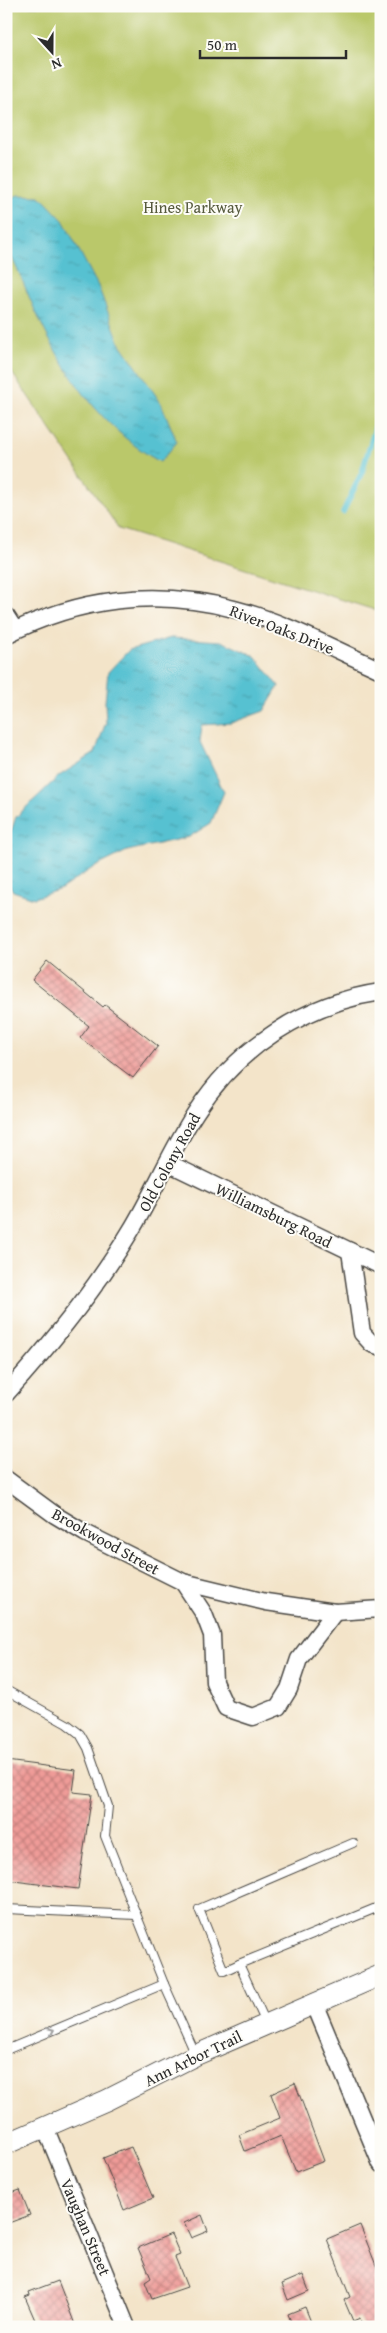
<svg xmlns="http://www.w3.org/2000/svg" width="387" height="2333" font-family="'Gentium Book Plus',serif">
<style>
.green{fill:#bac86a;stroke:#727a4a}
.water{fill:url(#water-ripples);stroke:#40767e}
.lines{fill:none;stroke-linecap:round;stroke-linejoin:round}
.stream{stroke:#56c1d1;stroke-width:5.5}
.building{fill:url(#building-cross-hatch)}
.service-casing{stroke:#494743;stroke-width:10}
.minor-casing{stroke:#494743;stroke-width:19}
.tertiary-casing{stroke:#494743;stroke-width:22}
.service{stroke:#fff;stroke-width:8}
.minor{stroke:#fff;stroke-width:16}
.tertiary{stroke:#fff;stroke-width:20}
.oneway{stroke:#a0a0a0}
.labels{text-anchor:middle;stroke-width:4;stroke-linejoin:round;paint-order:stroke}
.park-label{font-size:16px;fill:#565a3e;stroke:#fdfcf7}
.street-label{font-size:16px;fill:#2b2b2b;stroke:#fdfcf7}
</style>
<defs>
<pattern id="water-ripples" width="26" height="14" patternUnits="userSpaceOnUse" patternTransform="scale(1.25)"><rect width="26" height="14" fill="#56c1d1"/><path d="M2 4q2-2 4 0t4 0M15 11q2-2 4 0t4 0" fill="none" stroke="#479daa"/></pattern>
<pattern id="building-cross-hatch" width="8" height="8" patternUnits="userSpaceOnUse" patternTransform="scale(1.25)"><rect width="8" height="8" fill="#ef9b98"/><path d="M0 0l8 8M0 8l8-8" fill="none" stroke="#c27f7c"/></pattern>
</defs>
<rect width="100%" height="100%" fill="#fdfcf7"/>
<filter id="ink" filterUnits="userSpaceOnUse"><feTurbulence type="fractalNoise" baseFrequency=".02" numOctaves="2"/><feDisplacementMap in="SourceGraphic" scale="10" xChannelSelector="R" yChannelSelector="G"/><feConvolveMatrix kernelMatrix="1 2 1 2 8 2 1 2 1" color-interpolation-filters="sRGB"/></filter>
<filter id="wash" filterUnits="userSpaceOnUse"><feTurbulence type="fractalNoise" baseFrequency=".0096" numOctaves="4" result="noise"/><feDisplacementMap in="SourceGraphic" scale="20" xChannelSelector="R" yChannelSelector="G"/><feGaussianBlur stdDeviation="1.12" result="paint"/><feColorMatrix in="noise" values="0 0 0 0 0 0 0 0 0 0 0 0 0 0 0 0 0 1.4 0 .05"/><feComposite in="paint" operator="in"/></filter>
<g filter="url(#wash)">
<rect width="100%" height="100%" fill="#f3e4c9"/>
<!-- green -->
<path class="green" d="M 6,6 L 381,6 L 381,612 L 119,529 L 6,364 Z"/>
<!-- water -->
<g class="water">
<path d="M 18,195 L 40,196 L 63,220 L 98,286 L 119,341 L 161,403 L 177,442 L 160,462 C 92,424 51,352 23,282 C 18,269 8,253 6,239 C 5,227 6,213 6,201 Z"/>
<path d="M 171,638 L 221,641 L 255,656 L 279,686 L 264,711 L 231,723 L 202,725 L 200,742 L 224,792 L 211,823 L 189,837 L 127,851 L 91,869 L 61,889 L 34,898 L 13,891 L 6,880 L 6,846 L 16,817 L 59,776 L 95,753 L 106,722 L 105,702 L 108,672 L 129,650 Z"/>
</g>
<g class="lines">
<!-- stream -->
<path class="stream" d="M 343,512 L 362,472 L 381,408"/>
</g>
<g id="blocks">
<!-- building -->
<g class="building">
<path d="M 47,961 L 103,1007 L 105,1005 L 158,1046 L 133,1078 L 80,1038 L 89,1026 L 32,980 Z"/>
<path d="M 6,1761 L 76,1770 L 73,1792 L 92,1794 L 78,1889 L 6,1880 Z"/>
<path d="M 295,2083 L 324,2161 L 296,2172 L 281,2136 L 245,2151 L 239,2135 L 280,2118 L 271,2094 Z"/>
<path d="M 131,2147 L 153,2198 L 124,2210 L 103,2158 Z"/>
<path d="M 20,2190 L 30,2215 L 6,2224 L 6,2195 Z"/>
<path d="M 202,2215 L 208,2231 L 191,2238 L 184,2223 Z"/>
<path d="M 360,2225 L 381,2278 L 381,2327 L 363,2327 L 360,2318 L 353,2321 L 344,2300 L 350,2297 L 327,2239 Z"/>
<path d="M 171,2234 L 180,2255 L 175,2257 L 187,2287 L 152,2299 L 145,2282 L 151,2278 L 138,2248 Z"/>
<path d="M 303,2275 L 309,2291 L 288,2300 L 282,2284 Z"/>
<path d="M 58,2281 L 76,2327 L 38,2327 L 25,2297 L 30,2295 L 29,2292 Z"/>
<path d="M 305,2307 L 313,2327 L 293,2327 L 288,2314 Z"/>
</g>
</g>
</g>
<g filter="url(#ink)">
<use href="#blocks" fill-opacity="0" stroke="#494743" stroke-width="1"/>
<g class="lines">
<defs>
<g id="service">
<path d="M 6,1690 L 67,1724 L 80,1734 L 88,1748 L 108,1806 L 105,1836 L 164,1984 L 196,2055"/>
<path d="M 6,1909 L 136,1915"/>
<path d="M 239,1964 L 224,1971 L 199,1909 L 353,1843"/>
<path d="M 266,2023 L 239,1964 L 381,1906"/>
<path d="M 6,2050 L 164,1984"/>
</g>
<g id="minor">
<path d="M 6,616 L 15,630"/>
<path d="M 6,635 C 78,598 156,588 234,609 C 285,622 333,649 381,670"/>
<path d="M 168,1163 L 381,1266"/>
<path d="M 350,1251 L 362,1333 L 372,1344 L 381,1347"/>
<path d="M 6,1394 C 52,1343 95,1290 130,1232 C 154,1193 171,1150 196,1112 C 237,1048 305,1003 381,992"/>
<path d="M 6,1479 L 55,1515 L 85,1533 L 183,1582 L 266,1602 L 335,1612 L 381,1609"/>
<path d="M 183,1582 L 204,1614 L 212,1635 L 214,1682 L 226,1708 L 253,1717 L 278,1707 L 289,1689 L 299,1659 L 335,1612"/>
<path d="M 314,2003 L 381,2164"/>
<path d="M 45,2127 L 127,2327"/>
</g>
<path id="tertiary" d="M 6,2144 L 107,2100 L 196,2055 L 381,1975"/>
</defs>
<!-- service casing -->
<use href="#service" class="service-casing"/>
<!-- minor casing -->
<use href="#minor" class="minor-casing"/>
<!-- tertiary casing -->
<use href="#tertiary" class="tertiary-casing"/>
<!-- service -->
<use href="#service" class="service"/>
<!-- minor -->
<use href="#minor" class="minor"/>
<!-- tertiary -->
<use href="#tertiary" class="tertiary"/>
</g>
<!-- one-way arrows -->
<defs><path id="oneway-chevron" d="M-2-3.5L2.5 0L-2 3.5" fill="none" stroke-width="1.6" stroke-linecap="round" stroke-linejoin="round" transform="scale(1.25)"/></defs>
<use class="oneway" href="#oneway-chevron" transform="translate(51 2031) rotate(-23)"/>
</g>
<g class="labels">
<!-- park labels -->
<g class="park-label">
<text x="193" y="213">Hines Parkway</text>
</g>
<!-- street labels -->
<g class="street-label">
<text transform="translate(282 629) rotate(21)" y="6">River Oaks Drive</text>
<text transform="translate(169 1162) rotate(-61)" y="6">Old Colony Road</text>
<text transform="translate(274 1215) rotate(26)" y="6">Williamsburg Road</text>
<text transform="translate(106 1541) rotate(29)" y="6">Brookwood Street</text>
<text transform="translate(193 2058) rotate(-26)" y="6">Ann Arbor Trail</text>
<text transform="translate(86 2227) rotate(67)" y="6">Vaughan Street</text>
</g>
</g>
<!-- margin -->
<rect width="387" height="2333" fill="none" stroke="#fdfcf7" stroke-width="25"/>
<!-- north arrow -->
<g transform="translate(52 52) rotate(159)" stroke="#fdfcf7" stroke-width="4" paint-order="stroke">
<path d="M0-4L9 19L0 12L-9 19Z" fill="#2b2b2b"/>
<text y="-8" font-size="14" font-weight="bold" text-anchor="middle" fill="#2b2b2b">N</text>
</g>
<!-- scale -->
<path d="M200 50v8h146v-8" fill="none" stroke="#2b2b2b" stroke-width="2.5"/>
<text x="207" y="50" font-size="15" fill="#2b2b2b" stroke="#fdfcf7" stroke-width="4" paint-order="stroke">50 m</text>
</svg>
